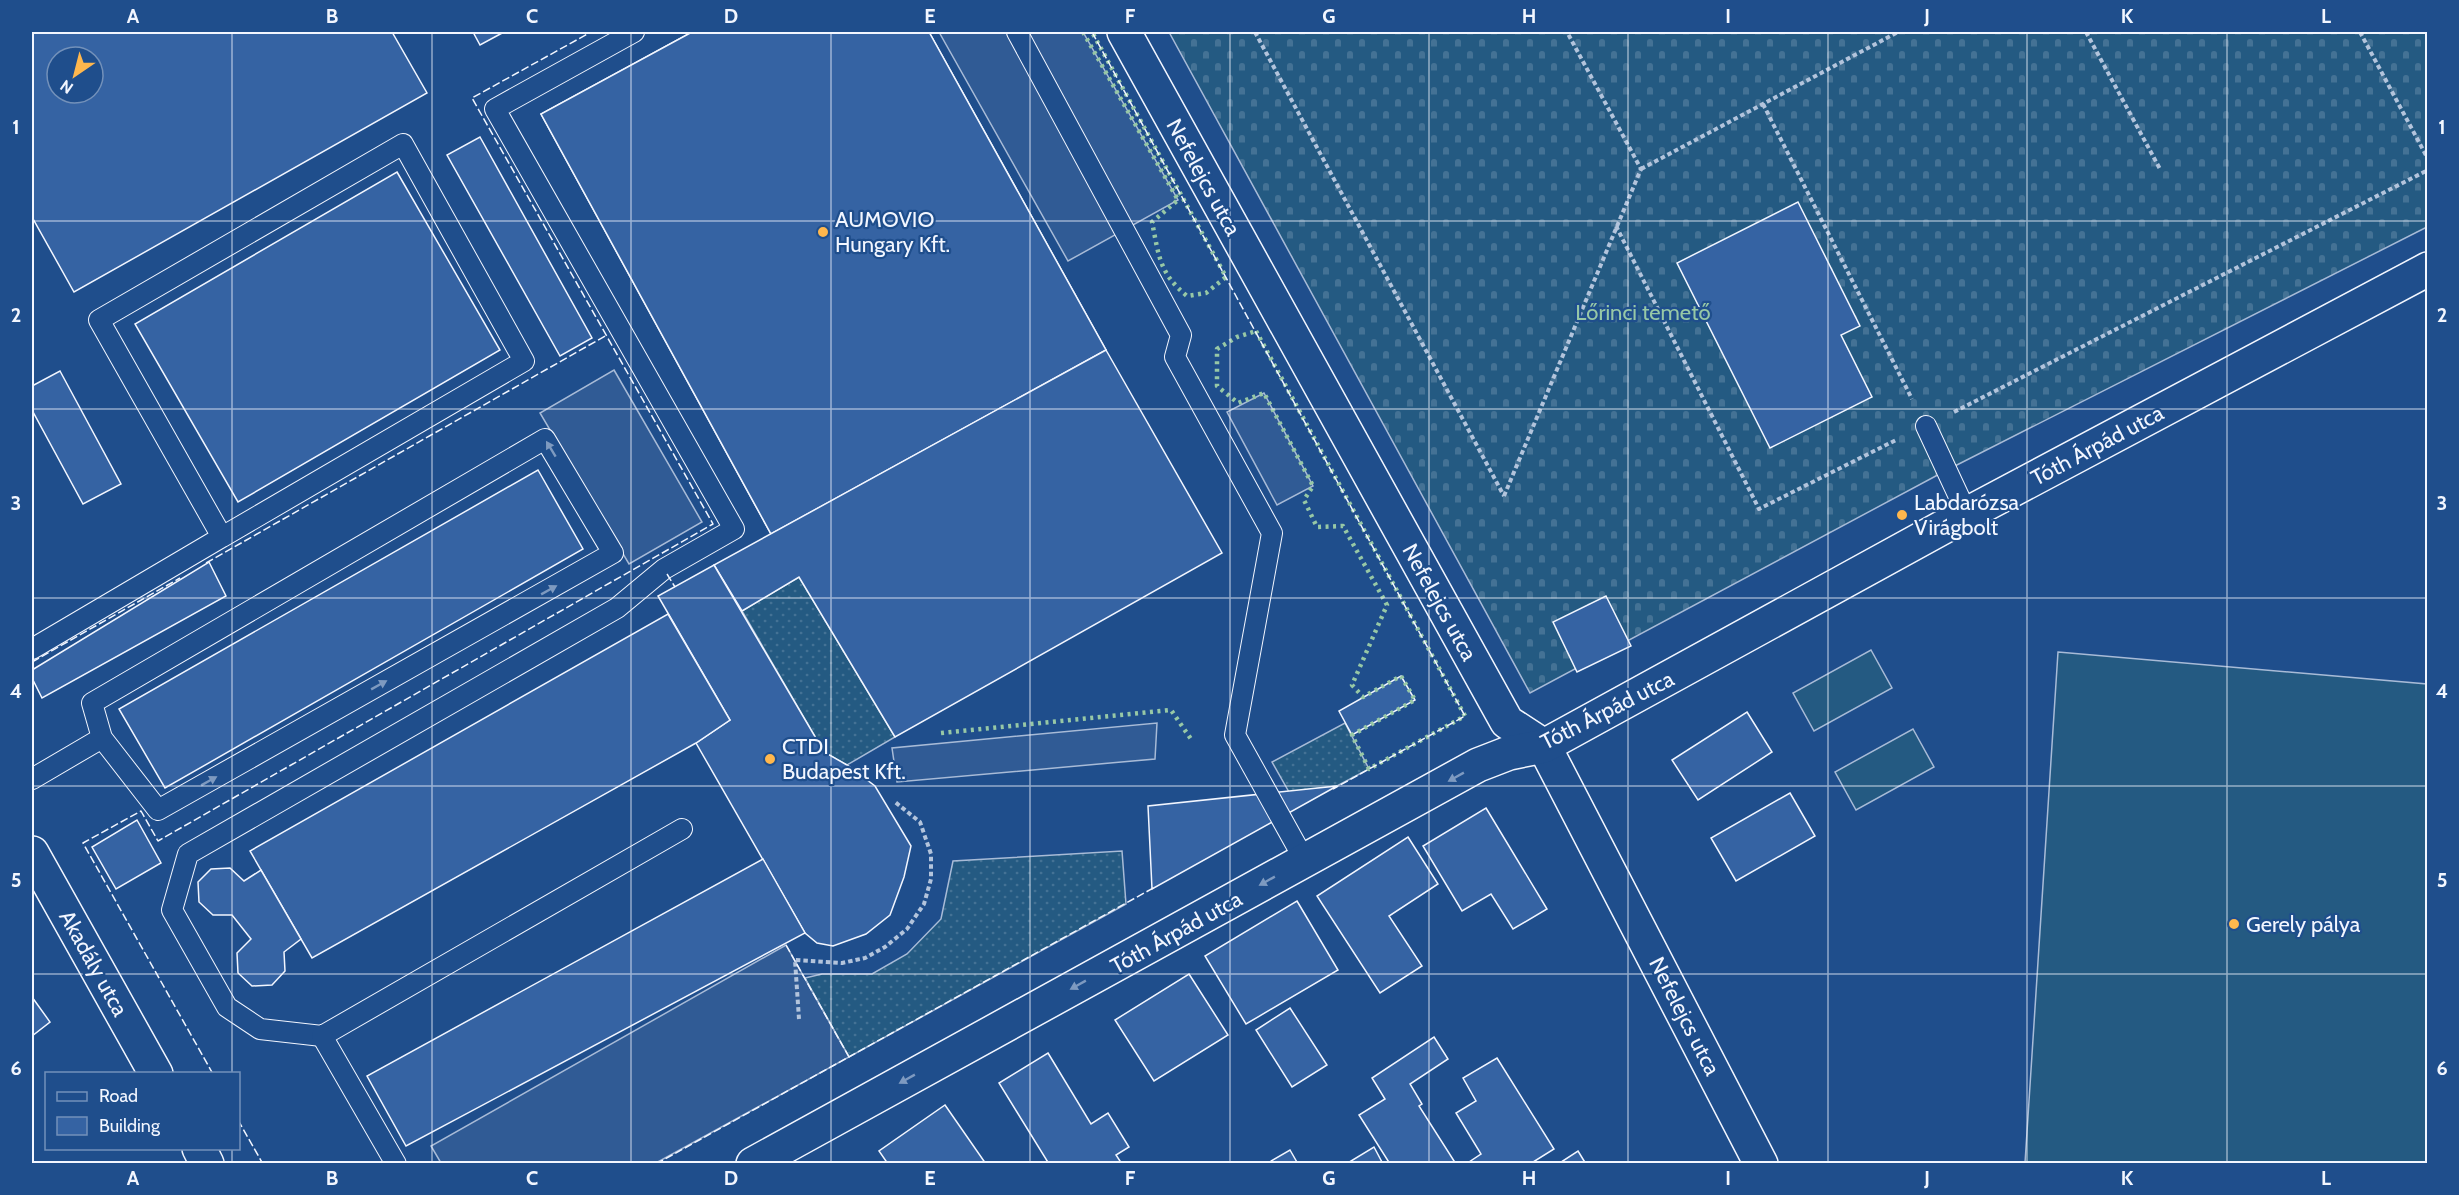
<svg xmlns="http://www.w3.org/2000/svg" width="2459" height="1195" font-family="Cabin,sans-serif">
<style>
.grass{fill:url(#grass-dots);stroke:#a8bbd7;stroke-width:1.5}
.cemetery{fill:url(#cemetery-stones);stroke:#a8bbd7;stroke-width:1.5}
.pitch{fill:#245a82;stroke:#a8bbd7;stroke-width:1.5}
.parking{fill:#305b95;stroke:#a8bbd7;stroke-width:1.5}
.building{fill:#3563a3;stroke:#f2f6ff;stroke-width:1.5;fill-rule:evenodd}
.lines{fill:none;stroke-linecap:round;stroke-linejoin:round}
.service-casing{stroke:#f2f6ff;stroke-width:22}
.minor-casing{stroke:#f2f6ff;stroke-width:36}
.path{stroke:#b3c4dc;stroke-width:4;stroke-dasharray:4.5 3;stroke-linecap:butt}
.service{stroke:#1f4e8c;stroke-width:20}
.minor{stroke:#1f4e8c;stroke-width:33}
.hedge{stroke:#97c8a6;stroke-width:4.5;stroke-dasharray:3 4.5;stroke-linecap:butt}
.fence{stroke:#f2f6ff;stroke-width:1.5;stroke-dasharray:8 3;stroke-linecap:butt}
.oneway{fill:#7e9ac0}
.grid{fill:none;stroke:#f2f6ff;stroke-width:1.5;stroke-opacity:0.55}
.poi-dot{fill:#ffb74d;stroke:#1f4e8c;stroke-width:2}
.labels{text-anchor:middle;stroke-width:4.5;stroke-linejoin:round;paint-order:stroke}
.street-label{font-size:22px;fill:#f2f6ff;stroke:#1f4e8c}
.poi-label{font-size:22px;fill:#f2f6ff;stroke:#1f4e8c;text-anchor:start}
.park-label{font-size:22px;fill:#97c8a6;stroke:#1f4e8c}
.neatline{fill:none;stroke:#f2f6ff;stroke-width:2}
.grid-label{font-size:20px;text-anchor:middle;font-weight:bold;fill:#f2f6ff}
</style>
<defs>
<pattern id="grass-dots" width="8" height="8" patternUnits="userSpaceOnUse" patternTransform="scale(1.5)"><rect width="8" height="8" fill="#245a82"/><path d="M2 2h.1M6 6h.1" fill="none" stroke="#447295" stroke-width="1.8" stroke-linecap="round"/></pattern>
<pattern id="cemetery-stones" width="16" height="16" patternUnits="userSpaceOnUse" patternTransform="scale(1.5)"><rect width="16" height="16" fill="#245a82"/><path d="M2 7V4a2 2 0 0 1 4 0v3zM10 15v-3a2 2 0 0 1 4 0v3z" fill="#447295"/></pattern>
</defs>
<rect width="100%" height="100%" fill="#1f4e8c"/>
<!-- grass -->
<g class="grass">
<path d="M 799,577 L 895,737 L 847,765 L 824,752 L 742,611 Z"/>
<path d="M 1345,723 L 1369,769 L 1337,786 L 1289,792 L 1272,762 Z"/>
<path d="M 1122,851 L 1126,904 L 849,1057 L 805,978 L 822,974 L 872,974 L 907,954 L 941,919 L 953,861 Z"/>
</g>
<!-- cemetery -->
<path class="cemetery" d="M 1169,32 L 2427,32 L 2427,227 L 1947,470 L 1530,693 Z"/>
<!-- pitch -->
<g class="pitch">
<path d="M 1871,650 L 1892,688 L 1814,731 L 1793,693 Z"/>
<path d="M 2058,652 L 2427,684 L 2427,1163 L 2025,1163 Z"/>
<path d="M 1913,729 L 1934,767 L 1856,810 L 1835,772 Z"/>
</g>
<!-- parking -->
<g class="parking">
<path d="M 939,32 L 1083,32 L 1178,200 L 1068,261 Z"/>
<path d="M 614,370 L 702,522 L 629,564 L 540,413 Z"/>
<path d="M 1264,393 L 1313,486 L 1277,505 L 1227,412 Z"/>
<path d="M 1157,723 L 1155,759 L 897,782 L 892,748 Z"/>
<path d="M 786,945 L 849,1057 L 656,1163 L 441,1163 L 431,1146 Z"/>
</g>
<!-- building -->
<g class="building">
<path d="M 32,32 L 392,32 L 427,93 L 74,292 L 32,217 ZM 57,57 L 93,57 L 93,93 L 57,93 Z"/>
<path d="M 473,32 L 504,32 L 480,45 Z"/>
<path d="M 692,32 L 929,32 L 1106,350 L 771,534 L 541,114 Z"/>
<path d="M 692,32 L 929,32 L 1106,350 L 771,534 L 541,114 Z"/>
<path d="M 480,137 L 592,338 L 560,356 L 447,155 Z"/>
<path d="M 397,172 L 500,350 L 238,502 L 135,324 Z"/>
<path d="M 1798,202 L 1860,326 L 1841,335 L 1872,397 L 1770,448 L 1677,263 Z"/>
<path d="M 1106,350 L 1222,553 L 895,737 L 799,577 L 742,611 L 714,565 Z"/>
<path d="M 60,371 L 121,484 L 83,504 L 32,410 L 32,386 Z"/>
<path d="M 538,470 L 583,549 L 165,788 L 119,709 Z"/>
<path d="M 209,562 L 226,596 L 42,698 L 32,678 L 32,670 Z"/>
<path d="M 714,565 L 824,752 L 847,765 L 875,786 L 911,846 L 904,877 L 890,915 L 866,934 L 833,946 L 817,943 L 805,933 L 696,743 L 730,720 L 658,596 Z"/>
<path d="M 1606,596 L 1631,646 L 1577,672 L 1553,622 Z"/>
<path d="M 668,614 L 730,720 L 696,743 L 312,958 L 250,851 Z"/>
<path d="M 1401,676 L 1415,700 L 1352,735 L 1339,711 Z"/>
<path d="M 1747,712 L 1772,752 L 1698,800 L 1672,760 Z"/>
<path d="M 1337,786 L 1152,889 L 1148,806 Z"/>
<path d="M 1790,793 L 1815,836 L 1736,881 L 1711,838 Z"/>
<path d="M 1486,808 L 1547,909 L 1513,929 L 1491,894 L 1462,911 L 1423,846 Z"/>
<path d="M 137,820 L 161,863 L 116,889 L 92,847 Z"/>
<path d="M 1408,837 L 1438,884 L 1389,916 L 1422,966 L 1380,993 L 1317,896 Z"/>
<path d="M 763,859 L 805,933 L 406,1146 L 367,1076 Z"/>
<path d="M 230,868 L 244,881 L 261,870 L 301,939 L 284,952 L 285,971 L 272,985 L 252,986 L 238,973 L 237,953 L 251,939 L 232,915 L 213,915 L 199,902 L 198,882 L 211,869 Z"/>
<path d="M 1297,901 L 1338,970 L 1246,1024 L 1205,956 Z"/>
<path d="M 1189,974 L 1228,1035 L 1154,1081 L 1115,1020 Z"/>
<path d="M 32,997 L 50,1022 L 32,1036 Z"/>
<path d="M 1290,1008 L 1327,1065 L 1292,1087 L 1256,1030 Z"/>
<path d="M 1434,1037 L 1448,1059 L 1410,1084 L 1422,1104 L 1419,1106 L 1456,1164 L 1390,1164 L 1359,1115 L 1385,1099 L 1372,1078 Z"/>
<path d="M 1048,1053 L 1091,1124 L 1108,1113 L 1129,1147 L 1116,1155 L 1122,1164 L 1049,1164 L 999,1083 Z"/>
<path d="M 1497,1058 L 1554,1149 L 1530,1164 L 1466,1164 L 1481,1154 L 1456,1113 L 1476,1101 L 1463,1078 Z"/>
<path d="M 945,1105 L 986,1164 L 888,1164 L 879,1151 Z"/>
<path d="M 1374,1147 L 1383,1164 L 1346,1164 Z"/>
<path d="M 1290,1150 L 1298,1164 L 1266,1164 Z"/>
<path d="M 1578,1151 L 1586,1164 L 1558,1164 Z"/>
</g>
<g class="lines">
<defs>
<g id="service">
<path d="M 634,32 L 495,109 L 734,529 L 664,569 L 617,608 L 188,854 L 172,910 L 227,1007 L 260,1029 L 322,1036 L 682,829"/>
<path d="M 1017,32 L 1181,335 L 1175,357 L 1272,533 L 1235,735 L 1305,861"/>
<path d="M 1926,426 L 1967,514"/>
<path d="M 32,649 L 222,537 L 99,320 L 403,144 L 524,361 L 222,537"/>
<path d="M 32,779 L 102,738 L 158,810 L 613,553 L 545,439 L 92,703 L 102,738"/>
<path d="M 322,1036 L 396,1164"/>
</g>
<g id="minor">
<path d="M 1124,32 L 1507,722 L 1544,746 L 1761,1164"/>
<path d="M 32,853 L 156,1074"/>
<path d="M 199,1148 L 207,1164"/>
<path d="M 753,1164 L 1478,765 L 1509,753 L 1544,746 L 1967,514 L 2428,269"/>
</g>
</defs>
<!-- service casing -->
<use href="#service" class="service-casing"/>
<!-- minor casing -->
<use href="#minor" class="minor-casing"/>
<!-- path -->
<g class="path">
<path d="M 1255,32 L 1504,496"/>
<path d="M 2086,32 L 2160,169"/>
<path d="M 2360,32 L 2428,159"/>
<path d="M 1763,104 L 1912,399"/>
<path d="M 1641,169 L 1898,32"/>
<path d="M 1616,226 L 1759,509 L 1896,440"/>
<path d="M 1954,412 L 2428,170"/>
<path d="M 1504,496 L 1641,169 L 1567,32"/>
<path d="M 799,1019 L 795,960 L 842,963 L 865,958 L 885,947 L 907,929 L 924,904 L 931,879 L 931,854 L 920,822 L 895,802"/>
</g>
<!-- service -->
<use href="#service" class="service"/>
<!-- minor -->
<use href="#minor" class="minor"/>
<!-- hedge -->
<g class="hedge">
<path d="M 1083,32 L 1178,200 L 1152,222 C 1159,256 1159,273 1187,296 L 1206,293 L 1226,277 L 1092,32"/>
<path d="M 1256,331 L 1465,716 L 1369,769 L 1352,735 L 1415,700 L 1401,676 L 1363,697 L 1352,685 L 1387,605 L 1343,526 L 1317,527 L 1304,500 L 1313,486 L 1264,393 L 1238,403 L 1217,386 L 1217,349 L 1237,337 Z"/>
<path d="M 941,733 L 1171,710 L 1193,742"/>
</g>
<!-- fence -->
<g class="fence">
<path d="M 1092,32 L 1465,716 L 1333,789"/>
<path d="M 206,563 L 607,335"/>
<path d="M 667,574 L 675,587"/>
<path d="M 32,662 L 180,578"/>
<path d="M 786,945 L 849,1057"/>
<path d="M 213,1074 L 83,843 L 141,811 L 158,841 L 713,524 L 472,98 L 591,32"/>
<path d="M 238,1120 L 263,1164"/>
<path d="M 656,1164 L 1155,887"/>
</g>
</g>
<!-- one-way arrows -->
<defs><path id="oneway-solid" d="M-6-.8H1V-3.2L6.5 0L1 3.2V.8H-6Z" transform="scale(1.5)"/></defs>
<g class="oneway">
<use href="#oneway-solid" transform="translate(551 449) rotate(-121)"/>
<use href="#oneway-solid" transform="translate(549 590) rotate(-29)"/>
<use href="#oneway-solid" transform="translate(379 685) rotate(-29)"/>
<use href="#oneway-solid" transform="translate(1456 777) rotate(151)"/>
<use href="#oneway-solid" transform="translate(209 781) rotate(-29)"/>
<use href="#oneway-solid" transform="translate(1267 881) rotate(151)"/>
<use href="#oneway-solid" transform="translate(1078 985) rotate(151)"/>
<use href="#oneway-solid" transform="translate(907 1079) rotate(151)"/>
</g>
<!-- grid -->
<path class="grid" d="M 232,32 L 232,1074M 432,32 L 432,1164M 631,32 L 631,1164M 831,32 L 831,1164M 1030,32 L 1030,1164M 1230,32 L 1230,1164M 1429,32 L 1429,1164M 1628,32 L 1628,1164M 1828,32 L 1828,1164M 2027,32 L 2027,1164M 2227,32 L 2227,1164M 32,221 L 2428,221M 32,409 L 2428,409M 32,598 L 2428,598M 32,786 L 2428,786M 32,974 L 2428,974M 232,1148 L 232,1164"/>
<!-- markers -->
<g class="poi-dot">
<circle cx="823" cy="232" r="6"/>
<circle cx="1902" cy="515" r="6"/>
<circle cx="770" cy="759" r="6"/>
<circle cx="2234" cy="924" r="6"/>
</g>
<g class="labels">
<!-- street labels -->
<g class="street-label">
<text transform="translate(1204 177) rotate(61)" y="8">Nefelejcs utca</text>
<text transform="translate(2097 445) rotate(-28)" y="8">Tóth Árpád utca</text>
<text transform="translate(1440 602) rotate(61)" y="8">Nefelejcs utca</text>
<text transform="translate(1607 710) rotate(-27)" y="8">Tóth Árpád utca</text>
<text transform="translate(1176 932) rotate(-29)" y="8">Tóth Árpád utca</text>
<text transform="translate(94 963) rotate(61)" y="8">Akadály utca</text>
<text transform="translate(1685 1016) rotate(63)" y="8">Nefelejcs utca</text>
</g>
<!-- poi labels -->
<g class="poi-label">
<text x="835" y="227">AUMOVIO<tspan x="835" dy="25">Hungary Kft.</tspan></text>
<text x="1914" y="510">Labdarózsa<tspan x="1914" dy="25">Virágbolt</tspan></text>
<text x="782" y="754">CTDI<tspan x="782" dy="25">Budapest Kft.</tspan></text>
<text x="2246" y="932">Gerely pálya</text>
</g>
<!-- park labels -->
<g class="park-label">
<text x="1643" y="320">Lőrinci temető</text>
</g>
</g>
<!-- border -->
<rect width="2459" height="1195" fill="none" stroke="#1f4e8c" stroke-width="66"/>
<!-- legend -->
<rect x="45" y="1072" width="195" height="78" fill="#1f4e8c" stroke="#7391ba" stroke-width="1.5"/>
<rect x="57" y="1092" width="30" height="9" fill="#1f4e8c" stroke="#7391ba" stroke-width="1.5"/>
<text x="99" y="1102" font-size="18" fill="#f2f6ff">Road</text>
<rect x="57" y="1117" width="30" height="18" fill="#3563a3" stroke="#7391ba" stroke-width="1.5"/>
<text x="99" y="1132" font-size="18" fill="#f2f6ff">Building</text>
<!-- north arrow -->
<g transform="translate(75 75) rotate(215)"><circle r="28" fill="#1f4e8c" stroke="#7391ba" stroke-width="1.5"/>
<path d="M0-4.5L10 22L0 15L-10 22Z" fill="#ffb74d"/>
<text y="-9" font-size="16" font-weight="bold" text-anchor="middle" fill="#f2f6ff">N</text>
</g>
<rect x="33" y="33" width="2393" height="1129" class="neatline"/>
<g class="grid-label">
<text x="133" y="23">A</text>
<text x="332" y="23">B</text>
<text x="532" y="23">C</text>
<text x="731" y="23">D</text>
<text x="930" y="23">E</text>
<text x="1130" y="23">F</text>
<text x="1329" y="23">G</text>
<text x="1529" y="23">H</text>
<text x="1728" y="23">I</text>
<text x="1927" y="23">J</text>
<text x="2127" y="23">K</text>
<text x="2326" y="23">L</text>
<text x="16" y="134">1</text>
<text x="2442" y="134">1</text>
<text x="16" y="322">2</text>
<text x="2442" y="322">2</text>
<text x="16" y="510">3</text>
<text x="2442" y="510">3</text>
<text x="16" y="698">4</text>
<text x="2442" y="698">4</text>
<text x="16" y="887">5</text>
<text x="2442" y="887">5</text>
<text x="16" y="1075">6</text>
<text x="2442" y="1075">6</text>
<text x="133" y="1185">A</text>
<text x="332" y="1185">B</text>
<text x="532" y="1185">C</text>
<text x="731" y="1185">D</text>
<text x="930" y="1185">E</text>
<text x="1130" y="1185">F</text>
<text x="1329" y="1185">G</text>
<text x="1529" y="1185">H</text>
<text x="1728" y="1185">I</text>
<text x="1927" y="1185">J</text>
<text x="2127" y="1185">K</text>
<text x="2326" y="1185">L</text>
</g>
</svg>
